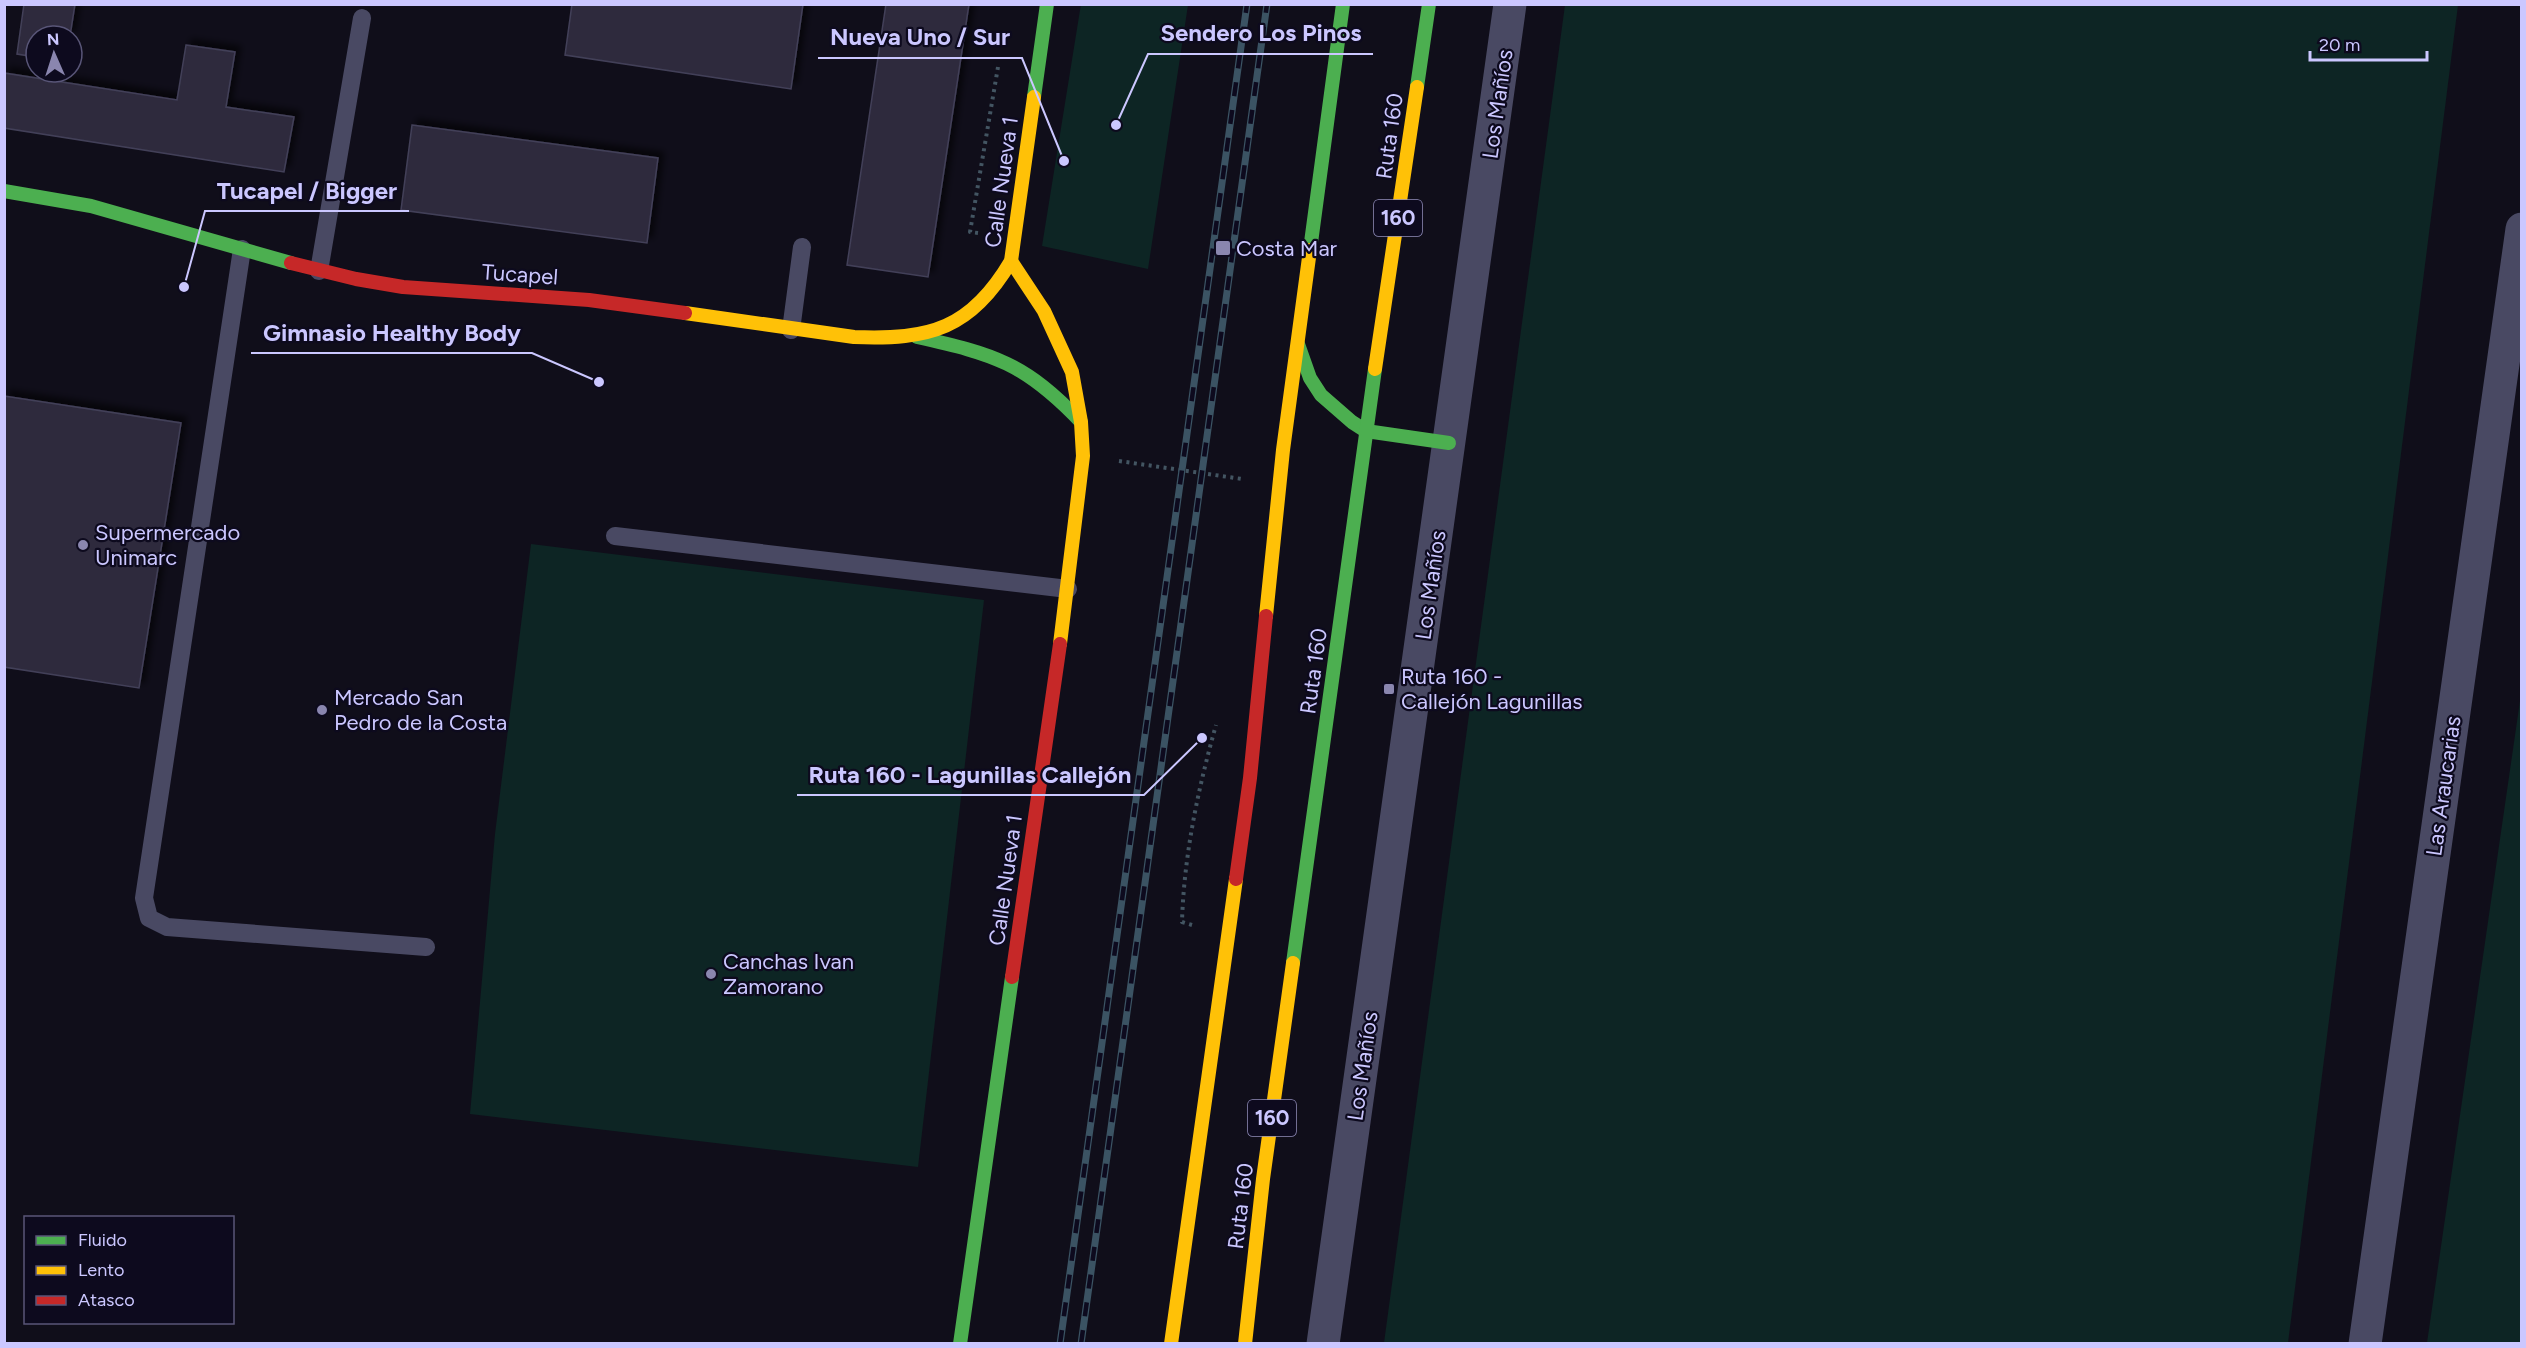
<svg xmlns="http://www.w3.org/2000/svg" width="2526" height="1348" font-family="Figtree,sans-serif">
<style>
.green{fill:#0d2524}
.building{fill:#2e2b3e;stroke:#434059;stroke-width:1.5;filter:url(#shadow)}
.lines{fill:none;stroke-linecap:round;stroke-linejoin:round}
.path{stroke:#435562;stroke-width:4;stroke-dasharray:3 4.5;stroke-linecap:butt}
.lane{stroke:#494963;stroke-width:18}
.street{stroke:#494963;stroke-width:33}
.fast{stroke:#4caf50;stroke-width:14}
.slow{stroke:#ffc107;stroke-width:14}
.jam{stroke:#c62828;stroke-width:14}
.rail-casing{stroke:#3b5363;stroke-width:7}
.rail{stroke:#0d0a1e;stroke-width:4.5;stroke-dasharray:14;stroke-linecap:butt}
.poi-dot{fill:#8a86af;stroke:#0d0a1e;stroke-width:2}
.labels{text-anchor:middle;stroke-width:4.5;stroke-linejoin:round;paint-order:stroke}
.shield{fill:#0d0a1e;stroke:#928ebc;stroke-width:1.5}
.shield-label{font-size:21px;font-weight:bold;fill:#cbc7ff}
.street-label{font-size:22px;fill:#cbc7ff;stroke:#0d0a1e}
.poi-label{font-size:22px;fill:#cbc7ff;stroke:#0d0a1e;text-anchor:start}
.leader{fill:none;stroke:#cbc7ff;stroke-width:2}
.callout-dot{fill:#cbc7ff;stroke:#0d0a1e;stroke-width:2}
.callout-label{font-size:24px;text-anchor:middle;font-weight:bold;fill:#cbc7ff;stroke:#0d0a1e;stroke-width:4.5;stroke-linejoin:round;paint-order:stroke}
</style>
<defs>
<filter id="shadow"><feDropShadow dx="5.5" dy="-5.5" stdDeviation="3" flood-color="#0009"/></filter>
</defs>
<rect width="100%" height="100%" fill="#100e1a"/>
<!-- green -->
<g class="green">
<path d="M 1081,4 L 1188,5 L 1148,269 L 1042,246 Z"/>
<path d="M 1565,5 L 2458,5 L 2288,1343 L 1384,1343 Z"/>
<path d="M 531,544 L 984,600 L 918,1167 L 470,1114 L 495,834 Z"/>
<path d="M 2521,694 L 2521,1343 L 2427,1343 Z"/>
</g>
<!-- building -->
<g class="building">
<path d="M 24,4 L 75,4 L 70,36 L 36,36 L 36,57 L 17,54 Z"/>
<path d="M 572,4 L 803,4 L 791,89 L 565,55 Z"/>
<path d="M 886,4 L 969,4 L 928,277 L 847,265 Z"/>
<path d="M 186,45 L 235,52 L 226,107 L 294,117 L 284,172 L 4,128 L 4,73 L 177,100 Z"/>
<path d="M 412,125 L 658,158 L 647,243 L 401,210 Z"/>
<path d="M 4,396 L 181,423 L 139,688 L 4,667 Z"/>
</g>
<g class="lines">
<!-- path -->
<g class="path">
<path d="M 978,233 L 970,232 L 998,67"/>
<path d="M 1119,461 L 1242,479"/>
<path d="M 1192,925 L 1182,922 C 1184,855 1198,789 1216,725"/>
</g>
<!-- lane -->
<g class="lane">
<path d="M 242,249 L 144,898 L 149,918 L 167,927 L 426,947"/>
<path d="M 319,271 L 362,18"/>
<path d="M 791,330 L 802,247"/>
<path d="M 615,536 L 1068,589"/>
</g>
<!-- street -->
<g class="street">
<path d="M 1323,1344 L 1510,4"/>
<path d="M 2365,1344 L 2522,229"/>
</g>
<!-- fast -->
<g class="fast">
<path d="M 1417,87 L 1429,4"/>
<path d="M 1034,97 L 1047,4"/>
<path d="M 4,191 L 91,206 L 291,263"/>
<path d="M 1310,250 L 1343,4"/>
<path d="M 917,337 C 994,354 1025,363 1081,422"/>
<path d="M 1298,344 L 1310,378 L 1321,395 L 1352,422 L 1366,431 L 1449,443"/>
<path d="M 1293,963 L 1375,369"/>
<path d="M 960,1344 L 1012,977"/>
</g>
<!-- slow -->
<g class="slow">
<path d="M 1011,261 L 1044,311 L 1072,372 L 1081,422 L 1083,456 L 1060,644"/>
<path d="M 685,313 L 854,337 C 930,340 971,329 1011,261 L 1034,97"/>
<path d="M 1375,369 L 1417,87"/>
<path d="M 1266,616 L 1283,450 L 1310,250"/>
<path d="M 1171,1344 L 1236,879"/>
<path d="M 1245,1344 L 1263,1179 L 1293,963"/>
</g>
<!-- jam -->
<g class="jam">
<path d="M 291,263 L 356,279 L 403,287 L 589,300 L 685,313"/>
<path d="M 1236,879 L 1250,778 L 1266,616"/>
<path d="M 1012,977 L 1060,644"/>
</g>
<defs>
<g id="rail">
<path d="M 1060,1344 L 1247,4"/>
<path d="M 1081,1344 L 1267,4"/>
</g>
</defs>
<!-- rail casing -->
<use href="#rail" class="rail-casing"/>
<!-- rail -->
<use href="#rail" class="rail"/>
</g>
<!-- markers -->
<g class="poi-dot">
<rect x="1215" y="240" width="16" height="16" rx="3"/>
<circle cx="83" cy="545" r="6"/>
<rect x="1383" y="683" width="12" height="12" rx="3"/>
<circle cx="322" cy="710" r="6"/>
<circle cx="711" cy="974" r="6"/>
</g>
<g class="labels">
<!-- shield labels -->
<g class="shield">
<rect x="1374" y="200" width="48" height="36" rx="4.5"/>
<rect x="1248" y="1100" width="48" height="36" rx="4.5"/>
</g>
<g class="shield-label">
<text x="1398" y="225">160</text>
<text x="1272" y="1125">160</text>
</g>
<!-- street labels -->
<g class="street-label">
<text transform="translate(1497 104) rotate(-82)" y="8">Los Mañíos</text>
<text transform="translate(1389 136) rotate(-82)" y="8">Ruta 160</text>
<text transform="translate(1001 182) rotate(-82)" y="8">Calle Nueva 1</text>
<text transform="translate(520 274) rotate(4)" y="8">Tucapel</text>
<text transform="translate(1430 585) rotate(-82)" y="8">Los Mañíos</text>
<text transform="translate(1313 671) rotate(-82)" y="8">Ruta 160</text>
<text transform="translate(2443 786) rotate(-82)" y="8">Las Araucarias</text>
<text transform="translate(1005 880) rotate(-82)" y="8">Calle Nueva 1</text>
<text transform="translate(1362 1066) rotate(-82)" y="8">Los Mañíos</text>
<text transform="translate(1240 1206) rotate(-83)" y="8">Ruta 160</text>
</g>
<!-- poi labels -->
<g class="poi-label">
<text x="1236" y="256">Costa Mar</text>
<text x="95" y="540">Supermercado<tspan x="95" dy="25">Unimarc</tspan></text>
<text x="1401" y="684">Ruta 160 -<tspan x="1401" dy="25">Callejón Lagunillas</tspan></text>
<text x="334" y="705">Mercado San<tspan x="334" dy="25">Pedro de la Costa</tspan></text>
<text x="723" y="969">Canchas Ivan<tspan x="723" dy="25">Zamorano</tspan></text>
</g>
</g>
<!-- callouts -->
<path class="leader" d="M1116 125L1148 54H1373M1064 161L1022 58H818M184 287L205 211H409M599 382L532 353H251M1202 738L1144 795H797"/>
<g class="callout-dot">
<circle cx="1116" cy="125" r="6"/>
<circle cx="1064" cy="161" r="6"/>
<circle cx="184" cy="287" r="6"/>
<circle cx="599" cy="382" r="6"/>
<circle cx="1202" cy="738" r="6"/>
</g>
<g class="callout-label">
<text x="1261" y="41">Sendero Los Pinos</text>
<text x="920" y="45">Nueva Uno / Sur</text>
<text x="307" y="199">Tucapel / Bigger</text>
<text x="392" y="341">Gimnasio Healthy Body</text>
<text x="970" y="783">Ruta 160 - Lagunillas Callejón</text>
</g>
<!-- border -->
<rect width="2526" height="1348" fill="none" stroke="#cbc7ff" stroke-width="12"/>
<!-- legend -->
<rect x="24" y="1216" width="210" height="108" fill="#0d0a1e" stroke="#595678" stroke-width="1.5"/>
<rect x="36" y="1236" width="30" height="9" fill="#4caf50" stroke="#595678" stroke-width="1.5"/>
<text x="78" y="1246" font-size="18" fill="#cbc7ff">Fluido</text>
<rect x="36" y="1266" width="30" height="9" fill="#ffc107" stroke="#595678" stroke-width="1.5"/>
<text x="78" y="1276" font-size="18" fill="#cbc7ff">Lento</text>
<rect x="36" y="1296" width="30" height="9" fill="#c62828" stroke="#595678" stroke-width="1.5"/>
<text x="78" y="1306" font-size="18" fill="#cbc7ff">Atasco</text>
<!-- north arrow -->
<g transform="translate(54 54) rotate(357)"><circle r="28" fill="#0d0a1e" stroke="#595678" stroke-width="1.5"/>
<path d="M0-4.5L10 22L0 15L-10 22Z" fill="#8a86af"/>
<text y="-9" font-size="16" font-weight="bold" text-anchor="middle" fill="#cbc7ff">N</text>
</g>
<!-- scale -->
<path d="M2310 51v9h117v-9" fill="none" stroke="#cbc7ff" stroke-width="3"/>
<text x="2319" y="51" font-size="18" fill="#cbc7ff" stroke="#0d0a1e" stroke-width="4.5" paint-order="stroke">20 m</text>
</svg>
